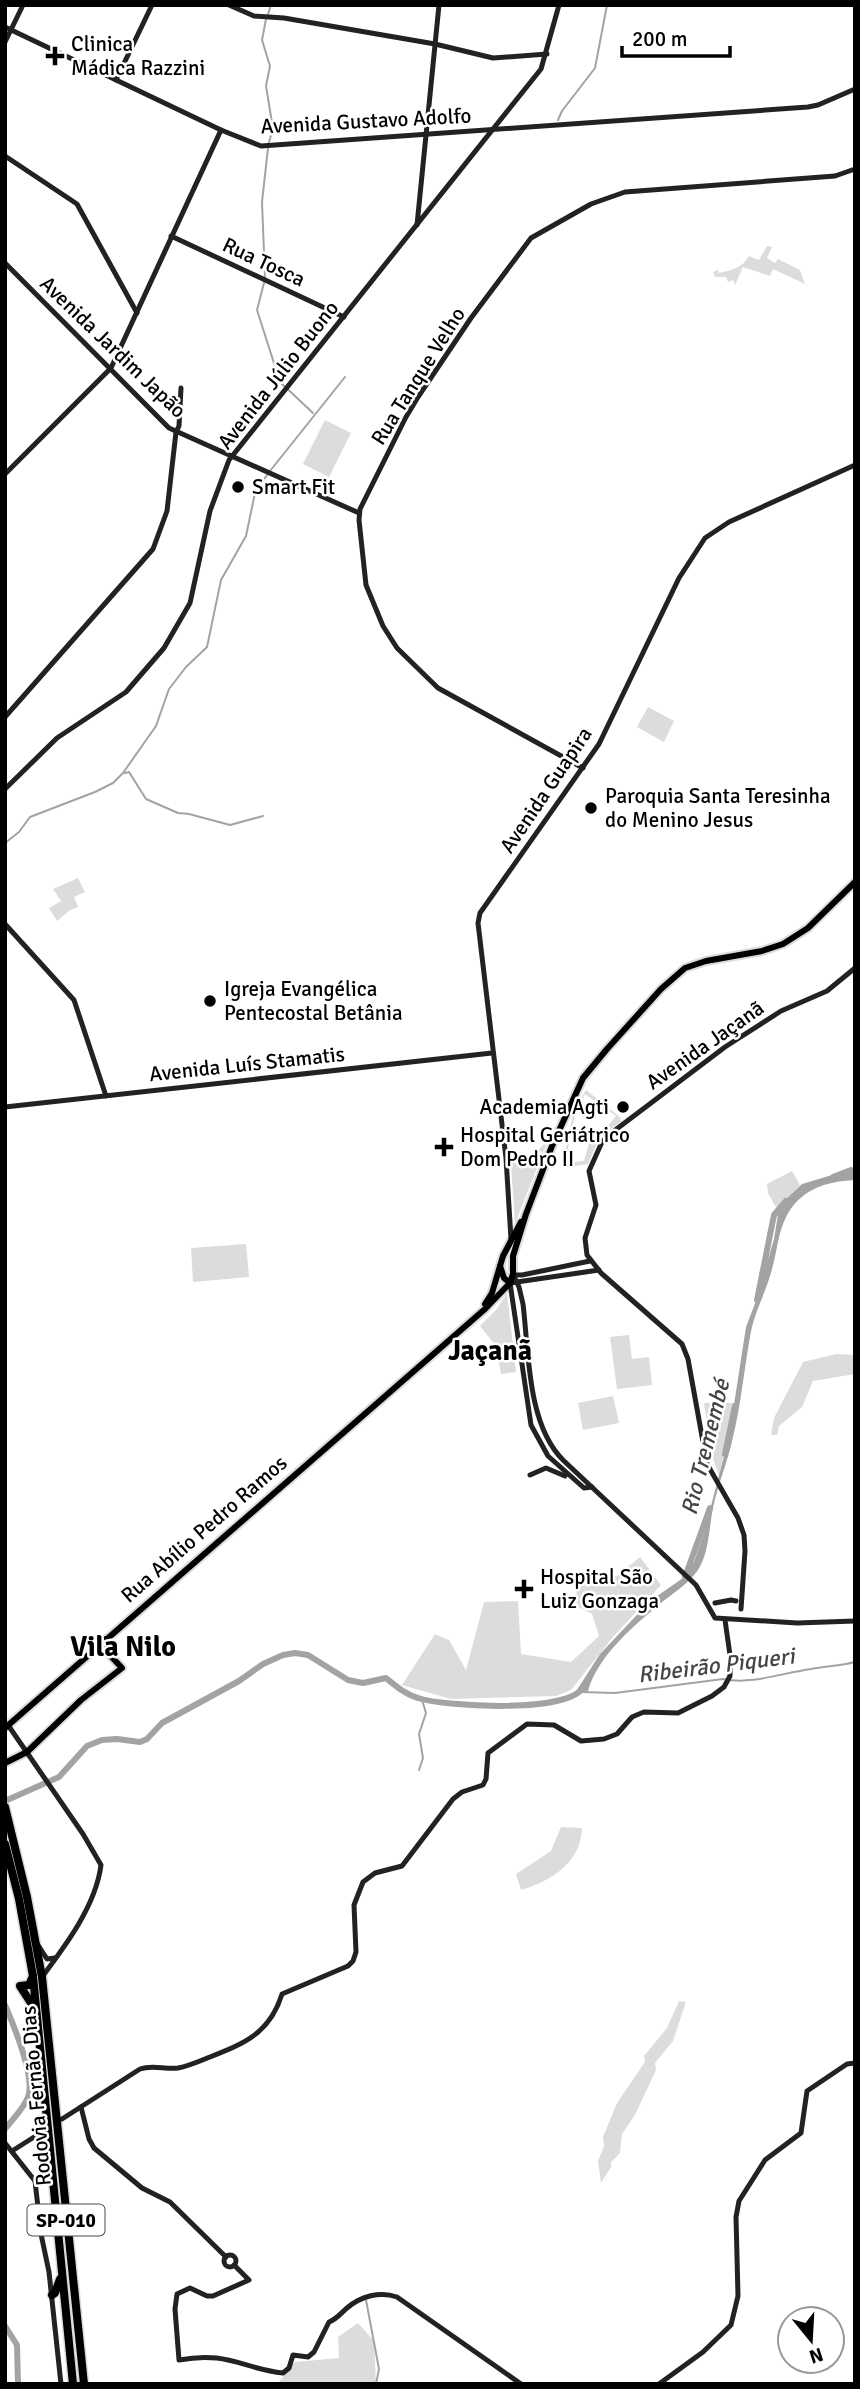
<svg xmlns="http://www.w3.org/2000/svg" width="860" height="2389" font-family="Signika,sans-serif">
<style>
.green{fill:#dcdcdc}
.water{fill:#a3a3a3}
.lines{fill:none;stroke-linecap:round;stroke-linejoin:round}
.stream{stroke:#a3a3a3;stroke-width:2}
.river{stroke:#a3a3a3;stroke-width:6}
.primary-casing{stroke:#dbdbdb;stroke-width:10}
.highway-casing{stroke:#dbdbdb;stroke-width:11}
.secondary{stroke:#222;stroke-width:5}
.primary{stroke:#000;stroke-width:6}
.highway{stroke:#000;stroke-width:8}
.poi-dot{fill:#000;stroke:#fff;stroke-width:2.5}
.labels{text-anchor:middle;stroke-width:5;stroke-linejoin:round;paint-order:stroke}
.shield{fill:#fff;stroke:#4c4c4c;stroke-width:2}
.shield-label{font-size:19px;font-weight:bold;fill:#000}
.poi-label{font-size:21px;fill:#000;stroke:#fff;text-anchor:start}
.street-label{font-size:21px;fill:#000;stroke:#fff}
.water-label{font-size:23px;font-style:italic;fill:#444;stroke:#fff}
.district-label{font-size:28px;font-weight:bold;fill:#000;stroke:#fff}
</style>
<rect width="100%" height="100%" fill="#fff"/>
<!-- green -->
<g class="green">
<path d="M 767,246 L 772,247 L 767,258 L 775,263 L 778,259 L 800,270 L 805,284 L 773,269 L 770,276 L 743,267 L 735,285 L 733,280 L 728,282 L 726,277 L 715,277 L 713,272 L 718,270 L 719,273 C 730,270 742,269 749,256 L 759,260 Z"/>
<path d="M 325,420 L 351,433 L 329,477 L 303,464 Z"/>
<path d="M 648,707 L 674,721 L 664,742 L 637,727 Z"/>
<path d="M 78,878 L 85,892 L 74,897 L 78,907 L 70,910 L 57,921 L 49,908 L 61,901 L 53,889 Z"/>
<path d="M 586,1090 L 620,1117 L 621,1122 L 608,1131 L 606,1128 L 616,1116 L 585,1094 L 576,1110 L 565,1163 L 584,1161 L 590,1140 L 598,1141 L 588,1164 L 562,1168 L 574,1109 Z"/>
<path d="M 548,1140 L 515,1224 L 511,1164 L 534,1154 Z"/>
<path d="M 792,1171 L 800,1185 L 777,1209 L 768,1193 L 767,1184 Z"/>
<path d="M 246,1244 L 249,1277 L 193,1282 L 191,1248 Z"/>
<path d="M 507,1293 L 516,1372 L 501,1374 L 496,1346 L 480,1326 L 496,1310 Z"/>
<path d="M 629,1335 L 632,1359 L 649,1357 L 652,1385 L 617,1389 L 610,1337 Z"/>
<path d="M 836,1354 L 855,1355 L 855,1374 L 813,1381 L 802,1407 L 779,1426 L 777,1435 L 771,1435 L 774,1418 L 803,1362 Z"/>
<path d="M 613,1396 L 619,1423 L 583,1430 L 578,1403 Z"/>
<path d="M 704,1403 L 735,1403 L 719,1476 L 712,1455 Z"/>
<path d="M 640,1557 L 661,1585 L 613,1637 L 571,1690 L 556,1696 L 451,1699 L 402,1685 L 435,1634 L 449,1640 L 466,1670 L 484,1602 L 518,1601 L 521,1654 L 571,1662 L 599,1636 L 592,1614 L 576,1606 L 577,1579 L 617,1576 Z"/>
<path d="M 561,1827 L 582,1828 C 581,1863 551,1881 521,1890 L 516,1874 L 551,1851 Z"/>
<path d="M 679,2001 L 686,2002 L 673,2041 L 655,2063 L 656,2070 L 635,2115 L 622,2134 L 620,2153 L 611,2162 L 611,2167 L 601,2183 L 598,2161 L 604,2146 L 603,2137 L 617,2103 L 645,2062 L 644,2056 L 667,2028 Z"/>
<path d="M 358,2323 L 374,2341 L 376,2384 L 278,2383 L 295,2362 L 339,2358 L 338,2337 Z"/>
</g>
<!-- water -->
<path class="water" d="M 855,1173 L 855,1180 C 831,1181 808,1187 793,1206 C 777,1226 778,1253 770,1276 C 764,1296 753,1316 750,1337 C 744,1370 741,1404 733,1437 C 728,1461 718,1484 713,1508 C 709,1528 709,1553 698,1570 C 689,1583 674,1593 662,1602 C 635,1625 598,1655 588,1691 L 575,1693 L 600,1654 L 650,1601 L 683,1578 L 694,1562 L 704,1533 L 729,1437 L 746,1327 L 756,1301 L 774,1239 L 778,1214 L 783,1202 L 802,1184 L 832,1175 Z"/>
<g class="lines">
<!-- stream -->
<g class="stream">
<path d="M 268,14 L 271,5"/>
<path d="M 266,19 L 262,40 L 270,66 L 266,86 L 273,129 L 269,142"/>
<path d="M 558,120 L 562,111 L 595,68 L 607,5"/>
<path d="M 265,278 L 262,202 L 268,148"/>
<path d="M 264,283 L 257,310 L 280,382 L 313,413"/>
<path d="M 270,471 L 345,377"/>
<path d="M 125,773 L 129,772 L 146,799 L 178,813 L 189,814 L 230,825 L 263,816"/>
<path d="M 5,843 L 19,832 L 30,817 L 95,792 L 113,783 L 123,773 L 156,726 L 169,689 L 186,667 L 207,647 L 221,580 L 246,536 L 255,493 L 267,475"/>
<path d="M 581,1692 L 615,1693 L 723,1679 C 751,1685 782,1673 811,1669 C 826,1666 840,1666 855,1662"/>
<path d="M 419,1770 L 423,1758 L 419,1734 L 426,1713 L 422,1700"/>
<path d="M 366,2300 L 379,2369 L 376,2384"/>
</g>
<!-- river -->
<g class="river">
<path d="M 833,1177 L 851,1170 L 855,1172"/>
<path d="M 757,1300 L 774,1215 L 786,1201"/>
<path d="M 725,1454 L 735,1406"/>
<path d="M 685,1577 L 710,1508"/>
<path d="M 5,1801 L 59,1777 L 87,1746 L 102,1740 L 117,1739 L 140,1742 L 147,1739 L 162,1723 L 239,1681 L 263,1664 L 283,1655 L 295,1653 L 308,1655 L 348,1680 L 363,1683 L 386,1678 C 396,1686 406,1695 418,1698 C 446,1707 571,1714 584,1686"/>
<path d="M 5,2005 C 13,2024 36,2077 28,2097 C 24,2108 13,2119 5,2129"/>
<path d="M 5,2326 L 17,2345 L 18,2384"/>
</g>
<defs>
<g id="primary">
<path d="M 500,1266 L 504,1278 L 510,1283"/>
<path d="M 485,1304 L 492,1293 L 503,1256 L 521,1222"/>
<path d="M 5,1728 L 485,1309 L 510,1283 L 513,1274 L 513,1256 L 526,1214 L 552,1146 L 583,1078 L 607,1049 L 661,989 L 685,968 L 706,961 L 762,951 L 783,944 L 808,928 L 855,882"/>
<path d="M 5,1763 L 27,1752 L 81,1700 L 122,1668 L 106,1651 L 106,1639"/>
</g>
<g id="highway">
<path d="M 5,1807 L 27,1897 L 42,1977 L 84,2384"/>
<path d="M 5,1844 L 19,1899 L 33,1976 L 73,2384"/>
<path d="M 33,1976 L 29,1985 L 20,1986 L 35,2009"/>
<path d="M 52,2295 L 55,2293 L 60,2279"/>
</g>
</defs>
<!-- primary casing -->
<use href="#primary" class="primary-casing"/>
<!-- highway casing -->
<use href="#highway" class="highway-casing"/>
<!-- secondary -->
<g class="secondary">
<path d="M 229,5 L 254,16 L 284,18 L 435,44 L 493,58 L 547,54"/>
<path d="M 5,27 L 221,130 L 261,146 L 808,107 L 818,105 L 855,89"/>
<path d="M 5,42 L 23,5"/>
<path d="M 116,80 L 152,5"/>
<path d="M 5,156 L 77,204 L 137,313"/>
<path d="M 417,225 L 439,5"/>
<path d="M 171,236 L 344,317"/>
<path d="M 5,263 L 169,428 L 359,513"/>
<path d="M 5,474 L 111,368 L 221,130"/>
<path d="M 5,717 L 153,549 L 167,511 L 176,432 L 179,426 L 181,388"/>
<path d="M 583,768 L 438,688 L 397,648 L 383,626 L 366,585 L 359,520 L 360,509 L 406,417 L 418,397 L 471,318 L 531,238 L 591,204 L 625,192 L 835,176 L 855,169"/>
<path d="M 5,789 L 57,738 L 126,692 L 164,648 L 190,603 L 210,511 L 229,460 L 541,69 L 559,5"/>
<path d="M 5,924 L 74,1000 L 106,1096"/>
<path d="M 5,1107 L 492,1053"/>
<path d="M 511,1239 L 506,1158 L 478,923 L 480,913 L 599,744 L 679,578 L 705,538 L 729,522 L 855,465"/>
<path d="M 513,1274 L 519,1287 L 523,1304 C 529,1353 527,1424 563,1460 L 696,1585 L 715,1618 L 797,1623 L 855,1621"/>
<path d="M 514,1275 L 522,1275 L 590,1261"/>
<path d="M 530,1475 L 546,1468 L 565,1476"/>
<path d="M 592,1487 L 584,1488 L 548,1456 L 531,1425 L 510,1283 L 599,1270"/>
<path d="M 715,1603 L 731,1600 L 736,1601"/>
<path d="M 741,1609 L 745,1551 L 744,1535 L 738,1518 L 707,1464 L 688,1359 L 682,1344 L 601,1273 L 587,1255 L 585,1238 L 596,1205 L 589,1171 L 602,1142 L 610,1134 L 725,1047 L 781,1011 L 827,991 L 855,968"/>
<path d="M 8,1725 L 83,1834 L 101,1865 C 96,1905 66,1945 42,1977"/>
<path d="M 38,1945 L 47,1959 L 55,1958"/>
<path d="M 81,2107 L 89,2139 L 94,2148 L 142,2188 L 170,2202 L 226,2257"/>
<path d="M 62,2119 L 140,2069 C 153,2064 165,2070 178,2068 C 189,2066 200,2061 210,2057 C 245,2043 270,2033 282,1994 L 348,1966 L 353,1961 L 356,1952 L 354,1905 L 363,1882 L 375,1873 L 402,1866 L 453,1799 L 462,1792 L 483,1785 L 486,1779 L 488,1753 L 527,1724 L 554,1725 L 581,1741 L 604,1739 L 617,1734 L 632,1717 L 639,1714 L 644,1712 L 678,1713 L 712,1696 L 724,1687 L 730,1676 L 730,1655 L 725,1620"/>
<path d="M 5,2143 L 35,2181 L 41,2234 L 49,2272 L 61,2384"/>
<path d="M 12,2151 L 42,2132"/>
<circle cx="230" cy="2261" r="6"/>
<path d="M 234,2265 L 249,2280 L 213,2296 L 207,2296 L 190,2288 L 177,2294 L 175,2309 L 179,2360 C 227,2351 241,2368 283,2373 L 289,2368 L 293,2355 L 308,2357 L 314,2352 L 329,2322 C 337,2319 341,2313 347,2308 C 361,2296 380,2291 397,2297 L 521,2384"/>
<path d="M 659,2384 L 703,2352 L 731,2325 L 738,2296 L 736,2217 L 739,2201 L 765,2160 L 801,2133 L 807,2091 L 847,2064 L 855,2063"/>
</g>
<!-- primary -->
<use href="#primary" class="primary"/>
<!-- highway -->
<use href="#highway" class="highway"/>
</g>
<!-- markers -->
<g class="poi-dot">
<path d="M51.5 45.5h7v7h7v7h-7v7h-7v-7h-7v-7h7z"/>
<circle cx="238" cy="487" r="7"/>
<circle cx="591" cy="808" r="7"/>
<circle cx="210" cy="1001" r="7"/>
<circle cx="623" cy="1107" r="7"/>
<path d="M440.5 1136.5h7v7h7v7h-7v7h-7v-7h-7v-7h7z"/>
<path d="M520.5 1578.5h7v7h7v7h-7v7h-7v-7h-7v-7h7z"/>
</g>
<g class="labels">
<!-- shield labels -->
<rect class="shield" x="27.5" y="2204.5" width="77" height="31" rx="5"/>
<g class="shield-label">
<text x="66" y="2227">SP-010</text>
</g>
<!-- poi labels -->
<g class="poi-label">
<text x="71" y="51">Clinica<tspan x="71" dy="24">Mádica Razzini</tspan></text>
<text x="252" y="494">Smart Fit</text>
<text x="605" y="803">Paroquia Santa Teresinha<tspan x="605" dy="24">do Menino Jesus</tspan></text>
<text x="224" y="996">Igreja Evangélica<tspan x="224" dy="24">Pentecostal Betânia</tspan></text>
<text x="609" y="1114" text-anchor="end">Academia Agti</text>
<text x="460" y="1142">Hospital Geriátrico<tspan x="460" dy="24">Dom Pedro II</tspan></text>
<text x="540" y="1584">Hospital São<tspan x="540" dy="24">Luiz Gonzaga</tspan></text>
</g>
<!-- street labels -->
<g class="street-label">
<text transform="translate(366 121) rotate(-3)" y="7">Avenida Gustavo Adolfo</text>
<text transform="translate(264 262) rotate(25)" y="7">Rua Tosca</text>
<text transform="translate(113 347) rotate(44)" y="7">Avenida Jardim Japão</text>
<text transform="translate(278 375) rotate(-52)" y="7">Avenida Júlio Buono</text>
<text transform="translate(418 376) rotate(-58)" y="7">Rua Tanque Velho</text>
<text transform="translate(546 790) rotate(-56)" y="7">Avenida Guapira</text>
<text transform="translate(705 1045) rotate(-35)" y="7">Avenida Jaçanã</text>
<text transform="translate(247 1064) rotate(-6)" y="7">Avenida Luís Stamatis</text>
<text transform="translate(204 1529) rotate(-41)" y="7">Rua Abílio Pedro Ramos</text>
<text transform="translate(36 2096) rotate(-95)" y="7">Rodovia Fernão Dias</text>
</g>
<!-- water labels -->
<g class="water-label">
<text transform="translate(705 1447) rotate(-76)" y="8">Rio Tremembé</text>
<text transform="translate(716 1665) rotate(-7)" y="8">Ribeirão Piqueri</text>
</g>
<!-- district labels -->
<g class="district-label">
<text x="490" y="1360">Jaçanã</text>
<text x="123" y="1656">Vila Nilo</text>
</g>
</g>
<!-- border -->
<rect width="860" height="2389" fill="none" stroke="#000000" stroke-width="14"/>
<!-- north arrow -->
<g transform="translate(811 2340) rotate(162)"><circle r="33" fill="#ffffff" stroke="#999999" stroke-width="2"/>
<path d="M0-5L12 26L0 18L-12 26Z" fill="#000000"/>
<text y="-10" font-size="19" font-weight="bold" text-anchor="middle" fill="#000000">N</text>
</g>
<!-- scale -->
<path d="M622 46v10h108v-10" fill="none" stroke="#000000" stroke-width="3.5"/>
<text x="632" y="46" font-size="21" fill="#000000" stroke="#ffffff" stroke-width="5" paint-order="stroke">200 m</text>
</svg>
